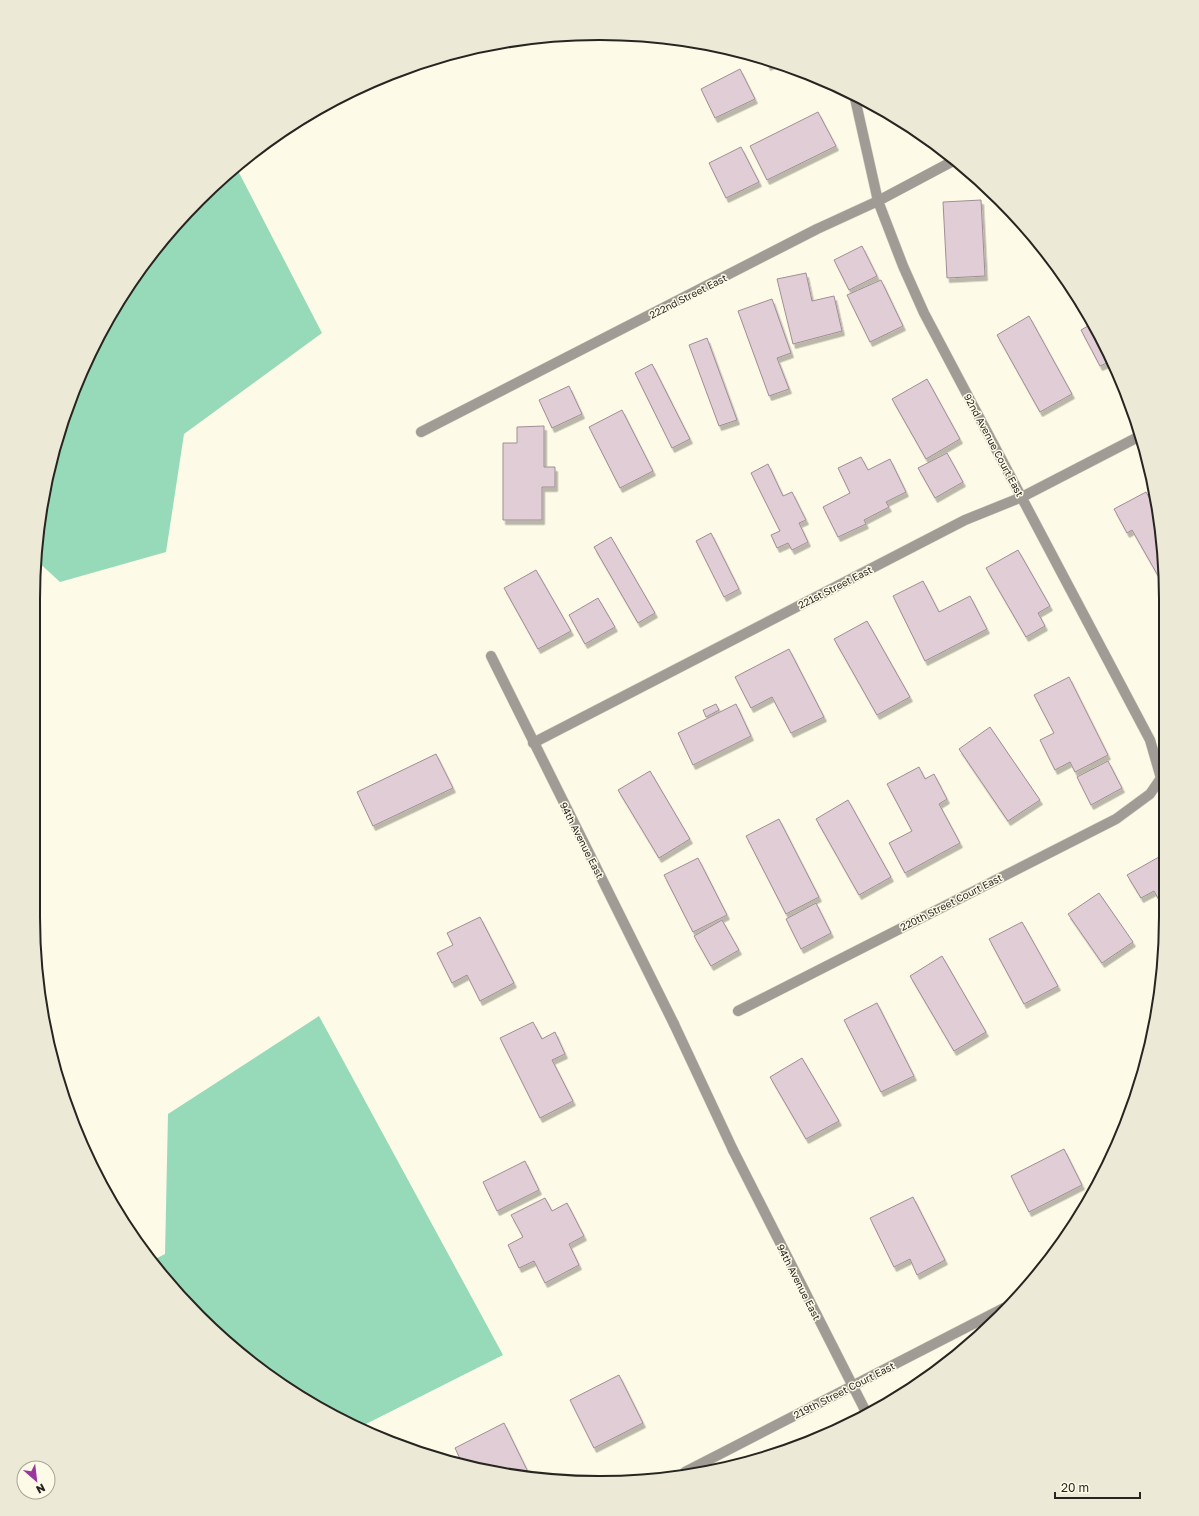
<svg xmlns="http://www.w3.org/2000/svg" width="1199" height="1516" font-family="'Golos Text',sans-serif">
<style>
.green{fill:#97daba}
.building{fill:#e0cdd6;stroke:#a08e97;filter:url(#shadow)}
.lines{fill:none;stroke-linecap:round;stroke-linejoin:round}
.service-casing{stroke:#d6d4c3;stroke-width:11}
.minor-casing{stroke:#d6d4c3;stroke-width:11}
.service{stroke:#a09c95;stroke-width:10}
.minor{stroke:#a09c95;stroke-width:10}
.labels{text-anchor:middle;stroke-width:3;stroke-linejoin:round;paint-order:stroke}
.street-label{font-size:10px;fill:#27251f;stroke:#fdfae7}
.rim{fill:none;stroke:#27251f;stroke-width:2}
</style>
<defs>
<filter id="shadow"><feDropShadow dx="2.5" dy="4.5" stdDeviation="0" flood-color="#0004"/></filter>
</defs>
<rect width="100%" height="100%" fill="#fdfae7"/>
<!-- green -->
<g class="green">
<path d="M 236,167 L 322,333 L 184,434 L 166,552 L 60,582 L 35,559 L 63,417 L 109,316 L 173,226 Z"/>
<path d="M 319,1016 L 503,1355 L 362,1426 L 316,1407 L 199,1317 L 155,1259 L 165,1254 L 168,1114 Z"/>
</g>
<!-- building -->
<g class="building">
<path d="M 765,59 L 775,63 L 768,66 Z"/>
<path d="M 740,69 L 755,99 L 715,118 L 701,89 Z"/>
<path d="M 818,112 L 836,146 L 767,180 L 750,146 Z"/>
<path d="M 741,147 L 759,182 L 726,198 L 709,163 Z"/>
<path d="M 981,200 L 985,276 L 947,278 L 943,202 Z"/>
<path d="M 862,246 L 877,276 L 849,290 L 834,260 Z"/>
<path d="M 806,273 L 812,301 L 834,296 L 842,331 L 793,344 L 777,279 Z"/>
<path d="M 881,280 L 903,326 L 870,342 L 847,295 Z"/>
<path d="M 772,299 L 791,353 L 777,358 L 789,389 L 769,396 L 738,311 Z"/>
<path d="M 1029,316 L 1072,394 L 1040,412 L 997,335 Z"/>
<path d="M 1093,323 L 1109,362 L 1100,366 L 1081,330 Z"/>
<path d="M 707,338 L 737,420 L 719,426 L 689,345 Z"/>
<path d="M 652,364 L 690,439 L 672,448 L 635,373 Z"/>
<path d="M 927,379 L 960,439 L 926,459 L 892,399 Z"/>
<path d="M 569,386 L 582,414 L 552,428 L 539,400 Z"/>
<path d="M 622,410 L 653,471 L 620,488 L 589,427 Z"/>
<path d="M 544,426 L 544,467 L 555,467 L 555,487 L 542,487 L 542,520 L 503,520 L 503,443 L 517,443 L 517,427 Z"/>
<path d="M 947,453 L 963,482 L 935,498 L 918,468 Z"/>
<path d="M 861,457 L 868,470 L 890,459 L 906,492 L 886,502 L 889,507 L 864,520 L 866,524 L 838,537 L 823,507 L 850,493 L 838,468 Z"/>
<path d="M 768,464 L 783,496 L 792,492 L 806,520 L 799,523 L 808,542 L 792,550 L 788,543 L 777,548 L 771,535 L 780,531 L 751,473 Z"/>
<path d="M 1146,492 L 1156,510 L 1165,562 L 1165,588 L 1132,530 L 1127,533 L 1114,509 Z"/>
<path d="M 711,533 L 739,589 L 724,597 L 696,541 Z"/>
<path d="M 611,537 L 655,613 L 638,623 L 594,547 Z"/>
<path d="M 1018,550 L 1050,606 L 1038,613 L 1045,626 L 1026,637 L 986,568 Z"/>
<path d="M 536,570 L 571,631 L 538,649 L 504,588 Z"/>
<path d="M 923,581 L 939,612 L 970,596 L 987,629 L 925,661 L 893,596 Z"/>
<path d="M 598,598 L 615,627 L 585,644 L 569,615 Z"/>
<path d="M 867,621 L 910,697 L 877,715 L 834,639 Z"/>
<path d="M 789,649 L 824,717 L 791,733 L 772,697 L 751,708 L 735,677 Z"/>
<path d="M 1069,677 L 1108,755 L 1075,772 L 1070,762 L 1055,770 L 1040,740 L 1054,733 L 1034,695 Z"/>
<path d="M 716,704 L 719,710 L 706,717 L 703,710 Z"/>
<path d="M 736,704 L 751,736 L 693,765 L 678,733 Z"/>
<path d="M 990,727 L 1040,800 L 1008,821 L 959,749 Z"/>
<path d="M 436,754 L 453,788 L 373,826 L 357,792 Z"/>
<path d="M 1108,761 L 1122,788 L 1091,805 L 1077,777 Z"/>
<path d="M 919,767 L 925,779 L 934,774 L 947,799 L 939,804 L 960,843 L 905,873 L 889,843 L 912,831 L 887,784 Z"/>
<path d="M 650,771 L 690,839 L 659,858 L 618,790 Z"/>
<path d="M 848,800 L 891,877 L 859,895 L 816,819 Z"/>
<path d="M 779,819 L 819,897 L 786,914 L 746,836 Z"/>
<path d="M 1166,853 L 1166,896 L 1159,900 L 1154,891 L 1141,898 L 1127,875 Z"/>
<path d="M 698,858 L 727,915 L 693,932 L 664,875 Z"/>
<path d="M 1099,893 L 1133,942 L 1102,963 L 1068,914 Z"/>
<path d="M 816,903 L 831,933 L 801,949 L 786,919 Z"/>
<path d="M 480,917 L 514,983 L 480,1001 L 467,975 L 452,983 L 437,953 L 453,945 L 447,933 Z"/>
<path d="M 722,920 L 739,950 L 711,966 L 694,936 Z"/>
<path d="M 1022,922 L 1058,986 L 1024,1004 L 989,939 Z"/>
<path d="M 942,956 L 986,1032 L 954,1051 L 910,976 Z"/>
<path d="M 877,1003 L 914,1076 L 881,1092 L 844,1020 Z"/>
<path d="M 533,1022 L 542,1039 L 555,1032 L 565,1054 L 552,1060 L 573,1101 L 540,1118 L 500,1038 Z"/>
<path d="M 802,1058 L 839,1121 L 806,1139 L 770,1077 Z"/>
<path d="M 1064,1149 L 1082,1185 L 1029,1212 L 1011,1176 Z"/>
<path d="M 525,1161 L 539,1190 L 497,1211 L 483,1182 Z"/>
<path d="M 913,1197 L 945,1260 L 917,1275 L 910,1259 L 894,1267 L 870,1218 Z"/>
<path d="M 545,1198 L 552,1211 L 567,1203 L 584,1236 L 569,1244 L 579,1265 L 545,1283 L 534,1261 L 519,1268 L 508,1245 L 523,1237 L 511,1215 Z"/>
<path d="M 619,1375 L 643,1423 L 594,1448 L 570,1400 Z"/>
<path d="M 504,1423 L 529,1474 L 463,1465 L 455,1448 Z"/>
</g>
<g class="lines">
<defs>
<path id="service" d="M 674,1024 L 733,1150"/>
<g id="minor">
<path d="M 421,432 L 817,229 L 878,201 L 955,160"/>
<path d="M 491,656 L 674,1024"/>
<path d="M 533,743 L 965,520 L 1022,497 L 1140,436"/>
<path d="M 738,1011 L 1116,819 L 1150,794 L 1161,778 L 1150,740 L 924,313 L 903,266 L 878,201 L 854,94"/>
<path d="M 733,1150 L 867,1414"/>
<path d="M 685,1472 L 1004,1308"/>
</g>
</defs>
<!-- service casing -->
<use href="#service" class="service-casing"/>
<!-- minor casing -->
<use href="#minor" class="minor-casing"/>
<!-- service -->
<use href="#service" class="service"/>
<!-- minor -->
<use href="#minor" class="minor"/>
</g>
<g class="labels">
<!-- street labels -->
<g class="street-label">
<text transform="translate(688 296) rotate(-27)" y="4">222nd Street East</text>
<text transform="translate(994 445) rotate(62)" y="4">92nd Avenue Court East</text>
<text transform="translate(835 587) rotate(-27)" y="4">221st Street East</text>
<text transform="translate(582 840) rotate(63)" y="4">94th Avenue East</text>
<text transform="translate(951 902) rotate(-27)" y="4">220th Street Court East</text>
<text transform="translate(799 1282) rotate(63)" y="4">94th Avenue East</text>
<text transform="translate(844 1390) rotate(-27)" y="4">219th Street Court East</text>
</g>
</g>
<!-- crop -->
<path d="M0 0H1199V1516H0ZM599 40H600A559 559 0 0 1 1159 599V917A559 559 0 0 1 600 1476H599A559 559 0 0 1 40 917V599A559 559 0 0 1 599 40Z" fill="#ece9d7" fill-rule="evenodd"/>
<path class="rim" d="M599 40H600A559 559 0 0 1 1159 599V917A559 559 0 0 1 600 1476H599A559 559 0 0 1 40 917V599A559 559 0 0 1 599 40Z"/>
<!-- north arrow -->
<g transform="translate(36 1480) rotate(152)"><circle r="19" fill="#fdfae7" stroke="#a7a597"/>
<path d="M0-3L7 15L0 10L-7 15Z" fill="#9a379e"/>
<text y="-6" font-size="11" font-weight="bold" text-anchor="middle" fill="#27251f">N</text>
</g>
<!-- scale -->
<path d="M1055 1492v6h85v-6" fill="none" stroke="#27251f" stroke-width="2"/>
<text x="1061" y="1492" font-size="12" fill="#27251f" stroke="#fdfae7" stroke-width="3" paint-order="stroke">20 m</text>
</svg>
